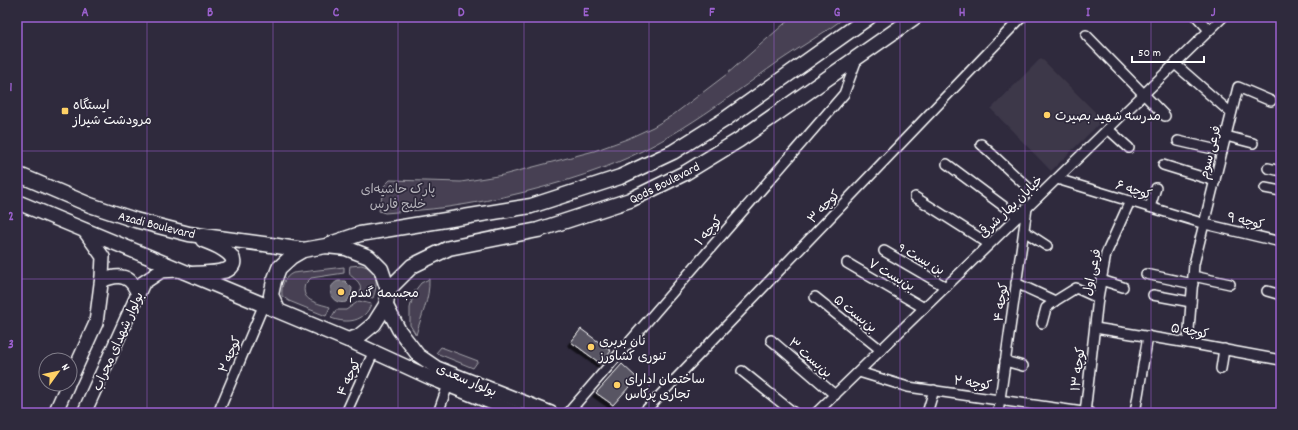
<svg xmlns="http://www.w3.org/2000/svg" width="1298" height="430" font-family="Dekko,'Playpen Sans Arabic',sans-serif">
<style>
.built{fill:#3c3749}
.green{fill:#464152;stroke:#a2a0a8}
.water{fill:#6d6a77;stroke:#a7a6ad}
.building{fill:#595564;stroke:#fff;filter:url(#shadow)}
.lines{fill:none;stroke-linecap:round;stroke-linejoin:round}
.minor-casing{stroke:#fff;stroke-width:12}
.secondary-casing{stroke:#fff;stroke-width:16}
.primary-casing{stroke:#fff;stroke-width:17}
.minor{stroke:#2f2a3d;stroke-width:9}
.secondary{stroke:#2f2a3d;stroke-width:13}
.primary{stroke:#2f2a3d;stroke-width:14}
.grid{fill:none;stroke:#9c61cf;stroke-width:1;stroke-opacity:0.55}
.poi-dot{fill:#ffd166;stroke:#2f2a3d;stroke-width:1.5}
.labels{text-anchor:middle;stroke-width:3.5;stroke-linejoin:round;paint-order:stroke}
.poi-label{font-size:13px;fill:#fff;stroke:#2f2a3d;text-anchor:start}
.street-label{font-size:13px;fill:#fff;stroke:#2f2a3d}
.park-label{font-size:13px;fill:#b5b3ba;stroke:#2f2a3d}
.neatline{fill:none;stroke:#9c61cf;stroke-width:1.5}
.grid-label{font-size:13px;text-anchor:middle;font-weight:bold;fill:#9c61cf}
</style>
<defs>
<filter id="shadow"><feDropShadow dx="-3.5" dy="3.5" stdDeviation="0" flood-color="#0009"/></filter>
</defs>
<rect width="100%" height="100%" fill="#2f2a3d"/>
<filter id="ink" filterUnits="userSpaceOnUse"><feTurbulence type="fractalNoise" baseFrequency=".025" numOctaves="2"/><feDisplacementMap in="SourceGraphic" scale="8" xChannelSelector="R" yChannelSelector="G"/><feConvolveMatrix kernelMatrix="1 2 1 2 8 2 1 2 1" color-interpolation-filters="sRGB"/></filter>
<g filter="url(#ink)">
<!-- built -->
<path class="built" d="M 1041,58 L 1103,120 L 1051,171 L 991,109 Z"/>
<!-- green -->
<g class="green">
<path d="M 792,17 L 846,17 C 824,33 800,47 778,62 C 722,102 668,144 603,168 C 555,186 498,200 448,207 C 427,210 406,211 385,213 L 379,211 L 384,186 L 390,180 L 461,182 L 503,175 L 594,151 L 627,139 L 653,127 L 673,115 L 727,74 Z"/>
<path d="M 361,265 C 379,269 378,284 373,298 L 360,295 C 360,292 361,289 360,285 C 356,276 347,279 350,266 Z"/>
<path d="M 344,267 L 344,273 L 311,278 L 305,284 C 300,301 317,303 330,307 L 326,316 L 289,301 L 282,296 C 281,286 284,277 293,273 Z"/>
<path d="M 429,279 C 430,299 421,316 416,335 L 410,325 L 410,308 L 414,292 L 421,283 Z"/>
<path d="M 359,301 L 371,304 C 365,322 347,324 331,318 L 336,310 L 346,310 Z"/>
<path d="M 441,347 L 478,361 L 473,368 L 436,353 Z"/>
</g>
<!-- water -->
<path class="water" d="M 338,281 L 345,281 L 352,288 L 351,296 L 346,302 C 331,306 324,287 338,281 Z"/>
<!-- building -->
<g class="building">
<path d="M 581,329 L 611,351 L 601,364 L 571,342 Z"/>
<path d="M 622,364 L 637,378 L 613,405 L 596,393 Z"/>
</g>
<g class="lines">
<defs>
<g id="minor">
<path d="M 1197,17 L 1209,30"/>
<path d="M 1086,35 L 1165,116"/>
<path d="M 1175,64 L 1231,113"/>
<path d="M 1108,129 L 1129,148"/>
<path d="M 1226,136 L 1253,143"/>
<path d="M 1178,141 L 1222,151"/>
<path d="M 981,144 L 1038,197"/>
<path d="M 947,164 L 1018,217"/>
<path d="M 1163,165 L 1215,181"/>
<path d="M 1268,168 L 1281,171"/>
<path d="M 1057,179 L 1205,224 L 1281,242"/>
<path d="M 1265,188 L 1281,191"/>
<path d="M 915,197 L 989,244"/>
<path d="M 1150,207 L 1156,188"/>
<path d="M 1024,231 L 1047,246"/>
<path d="M 884,251 L 946,287"/>
<path d="M 847,263 L 924,308"/>
<path d="M 1146,274 L 1193,284"/>
<path d="M 1193,276 L 1230,284"/>
<path d="M 1101,280 L 1123,287"/>
<path d="M 1016,283 L 1055,301 L 1076,288 L 1098,298"/>
<path d="M 1267,291 L 1281,295"/>
<path d="M 1153,295 L 1191,302"/>
<path d="M 815,297 L 881,350"/>
<path d="M 1042,323 L 1046,308 L 1055,301"/>
<path d="M 1095,328 L 1188,343 L 1281,360"/>
<path d="M 771,340 L 835,395"/>
<path d="M 1188,343 L 1194,264 L 1238,87 L 1271,101"/>
<path d="M 1005,361 L 1023,366"/>
<path d="M 1221,369 L 1224,349"/>
<path d="M 742,371 L 794,413"/>
<path d="M 859,372 L 908,387 L 1090,413"/>
<path d="M 218,413 L 264,304"/>
<path d="M 346,413 L 374,351"/>
<path d="M 438,413 L 448,385"/>
<path d="M 568,413 L 844,94 L 857,59"/>
<path d="M 643,413 L 1022,17"/>
<path d="M 816,413 L 1223,17"/>
<path d="M 927,413 L 934,390"/>
<path d="M 998,413 L 1027,208"/>
<path d="M 1085,413 L 1098,298 L 1106,254 L 1130,201"/>
<path d="M 1135,413 L 1148,336"/>
</g>
<g id="secondary">
<path d="M 102,281 C 119,273 132,275 138,295"/>
<path d="M 386,305 L 399,330 L 418,355 L 437,368 L 551,413"/>
<path d="M 348,340 L 433,379 L 517,413"/>
<path d="M 70,380 L 96,323 L 102,276 L 103,257 L 84,230"/>
<path d="M 55,413 L 68,384"/>
<path d="M 84,413 L 143,283 L 161,271 L 178,270"/>
</g>
<g id="primary">
<path d="M 17,174 L 90,205 L 135,220 L 189,234 L 271,245 L 303,250"/>
<path d="M 17,202 L 348,340 L 358,337 L 374,324 L 386,305 L 388,290 L 381,269 L 369,257 L 346,248 L 326,246 L 303,250 L 291,257 L 279,268 L 274,281 L 271,295 L 278,310"/>
<path d="M 330,244 L 360,234 L 531,206 L 620,177 L 673,152 L 724,120 L 869,17"/>
<path d="M 192,274 C 202,273 213,274 223,271 C 227,271 232,267 233,264 C 236,252 211,243 203,240"/>
<path d="M 388,290 L 412,266 L 449,248 L 538,230 L 630,200 L 685,173 L 739,140 L 915,17"/>
</g>
</defs>
<!-- minor casing -->
<use href="#minor" class="minor-casing"/>
<!-- secondary casing -->
<use href="#secondary" class="secondary-casing"/>
<!-- primary casing -->
<use href="#primary" class="primary-casing"/>
<!-- minor -->
<use href="#minor" class="minor"/>
<!-- secondary -->
<use href="#secondary" class="secondary"/>
<!-- primary -->
<use href="#primary" class="primary"/>
</g>
</g>
<!-- grid -->
<path class="grid" d="M 147,17 L 147,413M 273,17 L 273,413M 398,17 L 398,413M 524,17 L 524,413M 649,17 L 649,413M 774,17 L 774,413M 900,17 L 900,413M 1025,17 L 1025,413M 1151,17 L 1151,413M 17,151 L 1281,151M 17,279 L 1281,279"/>
<!-- markers -->
<g class="poi-dot">
<rect x="61" y="107" width="8" height="8" rx="2"/>
<circle cx="1047" cy="115" r="4"/>
<circle cx="341" cy="292" r="4"/>
<circle cx="591" cy="347" r="4"/>
<circle cx="617" cy="385" r="4"/>
</g>
<g class="labels">
<!-- poi labels -->
<g class="poi-label">
<text x="73" y="109">ایستگاه<tspan x="73" dy="15">مرودشت شیراز</tspan></text>
<text x="1055" y="120">مدرسه شهید بصیرت</text>
<text x="349" y="297">مجسمه گندم</text>
<text x="599" y="345">نان بربری<tspan x="599" dy="15">تنوری کشاورز</tspan></text>
<text x="625" y="383">ساختمان ادارای<tspan x="625" dy="15">تجاری پرکاس</tspan></text>
</g>
<!-- street labels -->
<g class="street-label">
<text transform="translate(1209 152) rotate(-76)" y="5">فرعی سوم</text>
<text transform="translate(664 182) rotate(-27)" y="5">Qods Boulevard</text>
<text transform="translate(1134 189) rotate(17)" y="5">کوچه ۶</text>
<text transform="translate(823 206) rotate(-46)" y="5">کوچه ۳</text>
<text transform="translate(1010 206) rotate(-44)" y="5">خیابان بهار شرقی</text>
<text transform="translate(1246 220) rotate(13)" y="5">کوچه ۹</text>
<text transform="translate(157 224) rotate(14)" y="5">Azadi Boulevard</text>
<text transform="translate(708 230) rotate(-49)" y="5">کوچه ۱</text>
<text transform="translate(922 258) rotate(30)" y="5">بن بست 9</text>
<text transform="translate(1091 272) rotate(-78)" y="5">فرعی اول</text>
<text transform="translate(892 274) rotate(30)" y="5">بن‌بست ۷</text>
<text transform="translate(1000 302) rotate(-82)" y="5">کوچه ۴</text>
<text transform="translate(856 313) rotate(39)" y="5">بن‌بست ۵</text>
<text transform="translate(1190 330) rotate(10)" y="5">کوچه ۵</text>
<text transform="translate(117 341) rotate(-66)" y="5">بولوار شهدای محراب</text>
<text transform="translate(229 354) rotate(-67)" y="5">کوچه ۲</text>
<text transform="translate(811 357) rotate(41)" y="5">بن‌بست ۳</text>
<text transform="translate(1077 369) rotate(-83)" y="5">کوچه ۱۳</text>
<text transform="translate(348 377) rotate(-66)" y="5">کوچه ۴</text>
<text transform="translate(467 379) rotate(23)" y="5">بولوار سعدی</text>
<text transform="translate(973 382) rotate(8)" y="5">کوچه ۲</text>
</g>
<!-- park labels -->
<g class="park-label">
<text x="398" y="193">پارک حاشیه‌ای<tspan x="398" dy="15">خلیج فارس</tspan></text>
</g>
</g>
<!-- margin -->
<rect width="1298" height="430" fill="none" stroke="#2f2a3d" stroke-width="44"/>
<!-- north arrow -->
<g transform="translate(58 372) rotate(57)"><circle r="19" fill="#2f2a3d" stroke="#827f8b"/>
<path d="M0-3L7 15L0 10L-7 15Z" fill="#ffd166"/>
<text y="-6" font-size="11" font-weight="bold" text-anchor="middle" fill="#ffffff">N</text>
</g>
<!-- scale -->
<path d="M1132 56v6h72v-6" fill="none" stroke="#ffffff" stroke-width="2"/>
<text x="1138" y="56" font-size="12" fill="#ffffff" stroke="#2f2a3d" stroke-width="3" paint-order="stroke">50 m</text>
<rect x="22" y="22" width="1254" height="386" class="neatline"/>
<g class="grid-label">
<text x="85" y="16">A</text>
<text x="210" y="16">B</text>
<text x="336" y="16">C</text>
<text x="461" y="16">D</text>
<text x="586" y="16">E</text>
<text x="712" y="16">F</text>
<text x="837" y="16">G</text>
<text x="962" y="16">H</text>
<text x="1088" y="16">I</text>
<text x="1213" y="16">J</text>
<text x="11" y="91">1</text>
<text x="11" y="220">2</text>
<text x="11" y="348">3</text>
</g>
</svg>
